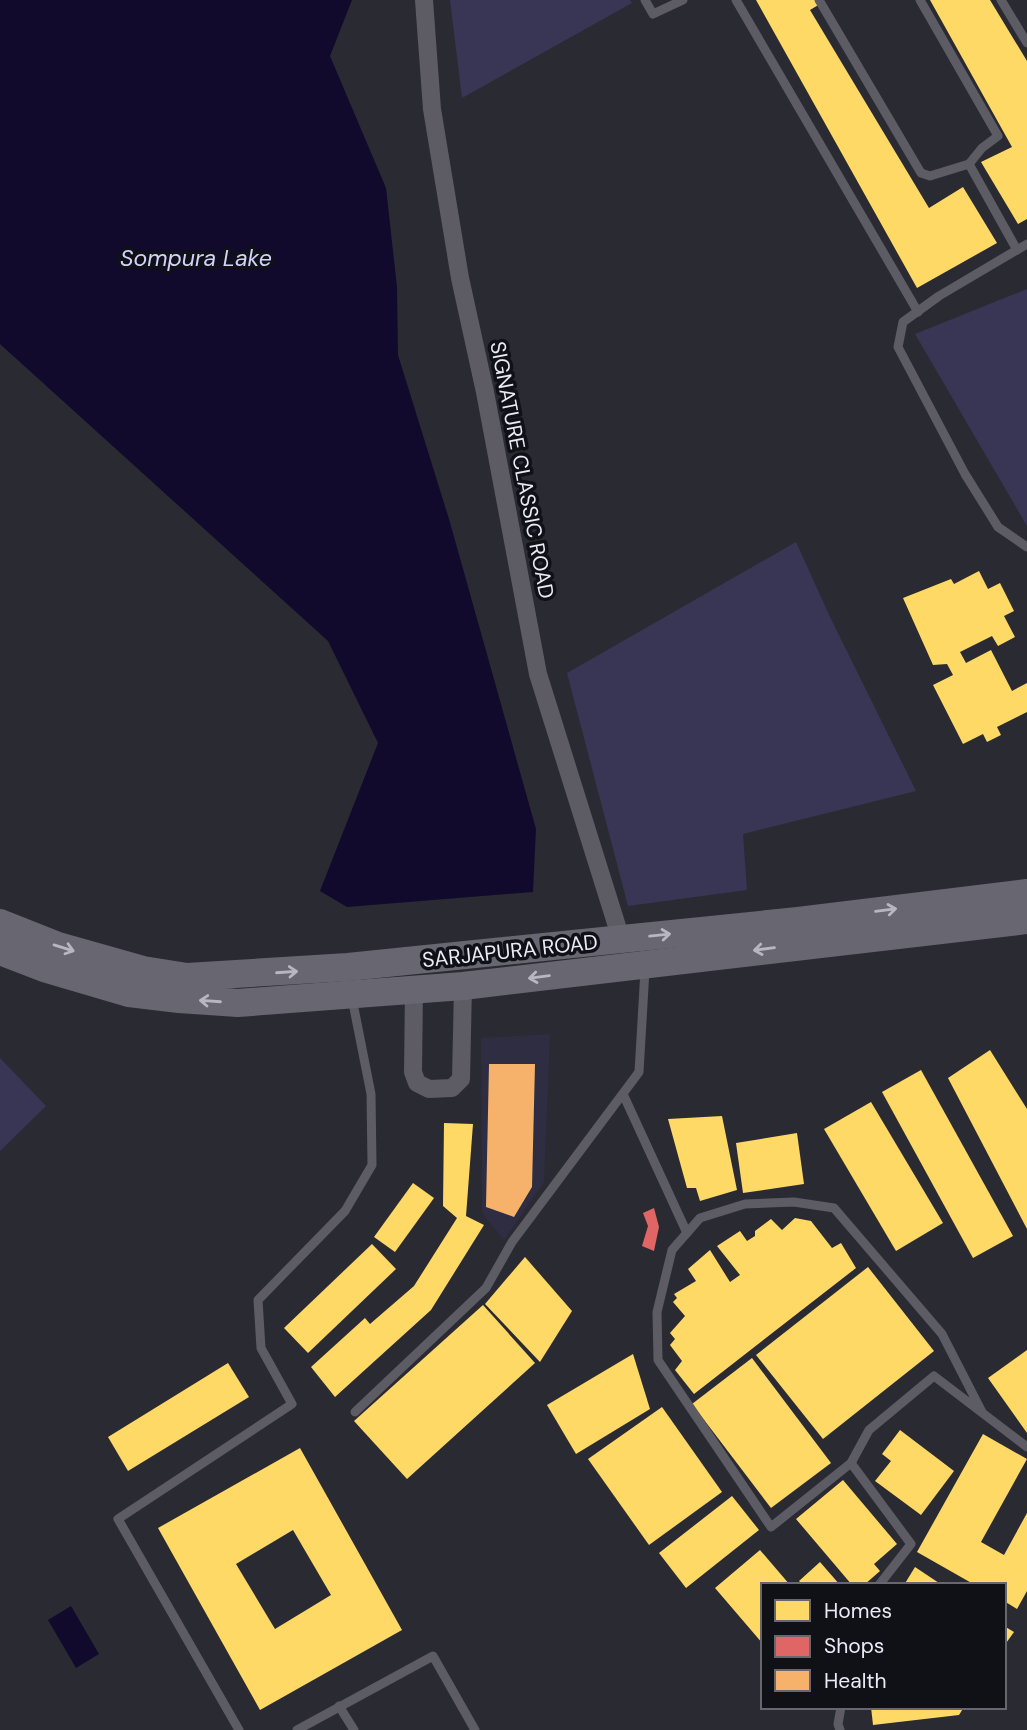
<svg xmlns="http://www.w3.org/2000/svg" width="1027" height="1730" font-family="'DM Sans',sans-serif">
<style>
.built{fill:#2e2d42}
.green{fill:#393555}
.water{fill:#110a2c}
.homes{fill:#ffd966;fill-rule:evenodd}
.shops{fill:#e06666}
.health{fill:#f6b26b}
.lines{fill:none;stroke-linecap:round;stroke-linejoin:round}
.lane{stroke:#5d5c65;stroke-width:9}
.street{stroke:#5d5c65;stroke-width:18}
.primary{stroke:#686771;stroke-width:28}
.oneway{stroke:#b7b6c1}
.labels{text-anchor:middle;stroke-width:7;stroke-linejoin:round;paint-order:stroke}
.street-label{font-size:21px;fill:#ebeaf6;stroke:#101017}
.water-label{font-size:23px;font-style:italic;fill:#d3d2fd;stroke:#101017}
</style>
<rect width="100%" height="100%" fill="#2a2a32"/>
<!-- built -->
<path class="built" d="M 550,1034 L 544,1182 L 504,1240 L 482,1213 L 481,1038 Z"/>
<!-- green -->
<g class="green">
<path d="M 450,0 L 630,0 L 632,3 L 462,98 Z"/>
<path d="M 1027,289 L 1027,526 L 915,334 Z"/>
<path d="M 796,542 L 831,619 L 916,791 L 743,834 L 747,890 L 628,906 L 567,673 Z"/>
<path d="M 0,1058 L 46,1106 L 0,1151 Z"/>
</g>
<!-- water -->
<g class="water">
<path d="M 0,0 L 352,0 L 330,56 L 386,188 L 397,287 L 398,355 L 449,519 L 536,829 L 533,892 L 347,907 L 320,891 L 378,743 L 328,641 L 0,344 Z"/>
<path d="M 71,1606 L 99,1654 L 76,1668 L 48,1620 Z"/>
</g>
<!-- homes -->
<g class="homes">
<path d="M 756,0 L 817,0 L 820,4 L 810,10 L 929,208 L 963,187 L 997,243 L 917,288 Z"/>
<path d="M 930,0 L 990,0 L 1027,61 L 1027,219 L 1018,224 L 981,162 L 1012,147 Z"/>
<path d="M 979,571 L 988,589 L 1000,583 L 1014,611 L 1004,616 L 1015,637 L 998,646 L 992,636 L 960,652 L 966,663 L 991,650 L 1012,691 L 1027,683 L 1027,712 L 997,727 L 1001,735 L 987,742 L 983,734 L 963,744 L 933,685 L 953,675 L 947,664 L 933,665 L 903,598 L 951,579 L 954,584 Z"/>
<path d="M 990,1050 L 1027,1109 L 1027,1229 L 948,1078 Z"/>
<path d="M 921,1070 L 1013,1236 L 973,1258 L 882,1092 Z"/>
<path d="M 871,1102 L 943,1223 L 896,1251 L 824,1129 Z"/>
<path d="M 722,1116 L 737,1190 L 700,1201 L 696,1188 L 687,1188 L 668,1119 Z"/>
<path d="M 444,1123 L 473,1124 L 466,1216 L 484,1225 L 431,1310 L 335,1397 L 311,1367 L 365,1318 L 370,1324 L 414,1286 L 457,1218 L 443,1206 Z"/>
<path d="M 797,1133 L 804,1184 L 743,1193 L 736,1143 Z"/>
<path d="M 413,1183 L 434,1198 L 395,1252 L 374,1237 Z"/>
<path d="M 795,1218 L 811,1221 L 832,1248 L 841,1243 L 856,1268 L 694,1394 L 675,1370 L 682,1361 L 670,1345 L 675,1339 L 670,1333 L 685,1316 L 673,1302 L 677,1298 L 674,1294 L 696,1281 L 688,1269 L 710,1250 L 730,1282 L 740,1275 L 717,1246 L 740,1231 L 747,1241 L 755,1236 L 755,1231 L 771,1219 L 782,1230 Z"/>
<path d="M 372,1244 L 396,1269 L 308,1353 L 284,1328 Z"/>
<path d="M 525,1257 L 572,1311 L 540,1362 L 485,1304 Z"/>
<path d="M 868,1267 L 934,1351 L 823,1439 L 756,1355 Z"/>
<path d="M 483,1305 L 535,1363 L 407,1479 L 354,1421 Z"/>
<path d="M 1027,1350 L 1027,1433 L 988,1378 Z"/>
<path d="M 633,1354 L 650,1409 L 576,1454 L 547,1405 Z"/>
<path d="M 752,1358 L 831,1463 L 771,1508 L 692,1404 Z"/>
<path d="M 228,1363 L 249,1397 L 128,1471 L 108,1437 Z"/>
<path d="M 662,1407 L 722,1492 L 649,1545 L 588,1459 Z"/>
<path d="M 900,1430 L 954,1471 L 921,1515 L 875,1481 L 891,1461 L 882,1454 Z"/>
<path d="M 983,1434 L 1027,1459 L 981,1542 L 1004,1555 L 1027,1513 L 1027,1591 L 1017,1609 L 1004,1601 L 1004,1585 L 975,1585 L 917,1552 Z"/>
<path d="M 300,1448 L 402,1630 L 260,1710 L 158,1528 ZM 293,1530 L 331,1595 L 275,1629 L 236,1564 Z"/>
<path d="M 843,1480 L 897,1544 L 874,1564 L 880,1571 L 864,1585 L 852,1585 L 796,1519 Z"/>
<path d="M 732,1496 L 759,1530 L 686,1588 L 659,1553 Z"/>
<path d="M 760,1550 L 790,1585 L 763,1585 L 763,1644 L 715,1588 Z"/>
<path d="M 820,1562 L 840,1585 L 803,1585 L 799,1581 Z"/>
<path d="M 915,1567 L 942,1585 L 904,1585 Z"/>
<path d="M 1004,1626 L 1014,1632 L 1004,1646 Z"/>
<path d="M 871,1707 L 964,1707 L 959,1715 L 873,1725 Z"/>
</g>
<!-- shops -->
<path class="shops" d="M 654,1208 L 659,1227 L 654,1251 L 642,1246 L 648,1226 L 643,1213 Z"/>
<!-- health -->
<path class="health" d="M 489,1064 L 535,1064 L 532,1187 L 514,1217 L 486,1207 Z"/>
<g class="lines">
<!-- lane -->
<g class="lane">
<path d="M 645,0 L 653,14 L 683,0"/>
<path d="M 736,0 L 918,312"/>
<path d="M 819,0 L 921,173 L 930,176 L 969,164 L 982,148 L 998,136 L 920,0"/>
<path d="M 1001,0 L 1027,43"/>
<path d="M 969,164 L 1017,250"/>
<path d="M 1027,244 L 939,296 L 903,322 L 898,347 L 965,474 L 998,527 L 1027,547"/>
<path d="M 623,1094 L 687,1233"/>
<path d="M 355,1412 L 486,1288 L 512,1242 L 639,1072 L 645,970"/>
<path d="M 982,1412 L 942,1334 L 834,1208 L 794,1202 L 745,1204 L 700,1218 L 672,1250 L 657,1312 L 658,1360 L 771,1527 L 851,1463 L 869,1430 L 934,1376 L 1027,1447"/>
<path d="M 851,1463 L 911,1544 L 879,1585"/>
<path d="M 339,1706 L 354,1730"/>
<path d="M 239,1730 L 118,1519 L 292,1404 L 261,1348 L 258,1300 L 345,1211 L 372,1165 L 371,1094 L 352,998"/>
<path d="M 297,1730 L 433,1656 L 475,1730"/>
<path d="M 840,1730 L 838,1724 L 841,1707"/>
</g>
<!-- street -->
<g class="street">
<path d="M 424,0 L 432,109 L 460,278 L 485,392 L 538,674 L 621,939"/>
<path d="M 414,989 L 413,1072 L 417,1083 L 429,1089 L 452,1088 L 461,1079 L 463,986"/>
</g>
<!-- primary -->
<g class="primary">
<path d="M 0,923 L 58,946 L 143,970 L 187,977 L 348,967 L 798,921 L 1027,893"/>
<path d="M 0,951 L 44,968 L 129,993 L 179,999 L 238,1003 L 463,986 L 1027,920"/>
</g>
</g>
<!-- one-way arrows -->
<defs><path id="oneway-shaft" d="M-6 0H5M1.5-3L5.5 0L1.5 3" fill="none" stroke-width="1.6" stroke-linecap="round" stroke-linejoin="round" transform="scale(1.75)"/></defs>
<g class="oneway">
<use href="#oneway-shaft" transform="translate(886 910) rotate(-7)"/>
<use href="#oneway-shaft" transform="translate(660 935) rotate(-6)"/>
<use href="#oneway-shaft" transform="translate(64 948) rotate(17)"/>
<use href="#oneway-shaft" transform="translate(764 949) rotate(173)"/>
<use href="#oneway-shaft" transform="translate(287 972) rotate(-4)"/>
<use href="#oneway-shaft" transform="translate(539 977) rotate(173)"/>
<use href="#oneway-shaft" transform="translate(210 1001) rotate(-176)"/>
</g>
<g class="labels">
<!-- street labels -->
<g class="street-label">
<text transform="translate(522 470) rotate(79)" y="7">SIGNATURE CLASSIC ROAD</text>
<text transform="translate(510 951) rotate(-6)" y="7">SARJAPURA ROAD</text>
</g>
<!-- water labels -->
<g class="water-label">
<text x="196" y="266">Sompura Lake</text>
</g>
</g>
<!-- legend -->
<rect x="761" y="1583" width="245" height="126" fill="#101017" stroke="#686770" stroke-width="2"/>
<rect x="775" y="1600" width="35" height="21" fill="#ffd966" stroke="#686770" stroke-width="2"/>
<text x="824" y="1618" font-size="21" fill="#ebeaf6">Homes</text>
<rect x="775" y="1636" width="35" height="21" fill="#e06666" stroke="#686770" stroke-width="2"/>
<text x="824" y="1653" font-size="21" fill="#ebeaf6">Shops</text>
<rect x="775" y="1670" width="35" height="21" fill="#f6b26b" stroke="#686770" stroke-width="2"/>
<text x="824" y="1688" font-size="21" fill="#ebeaf6">Health</text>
</svg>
